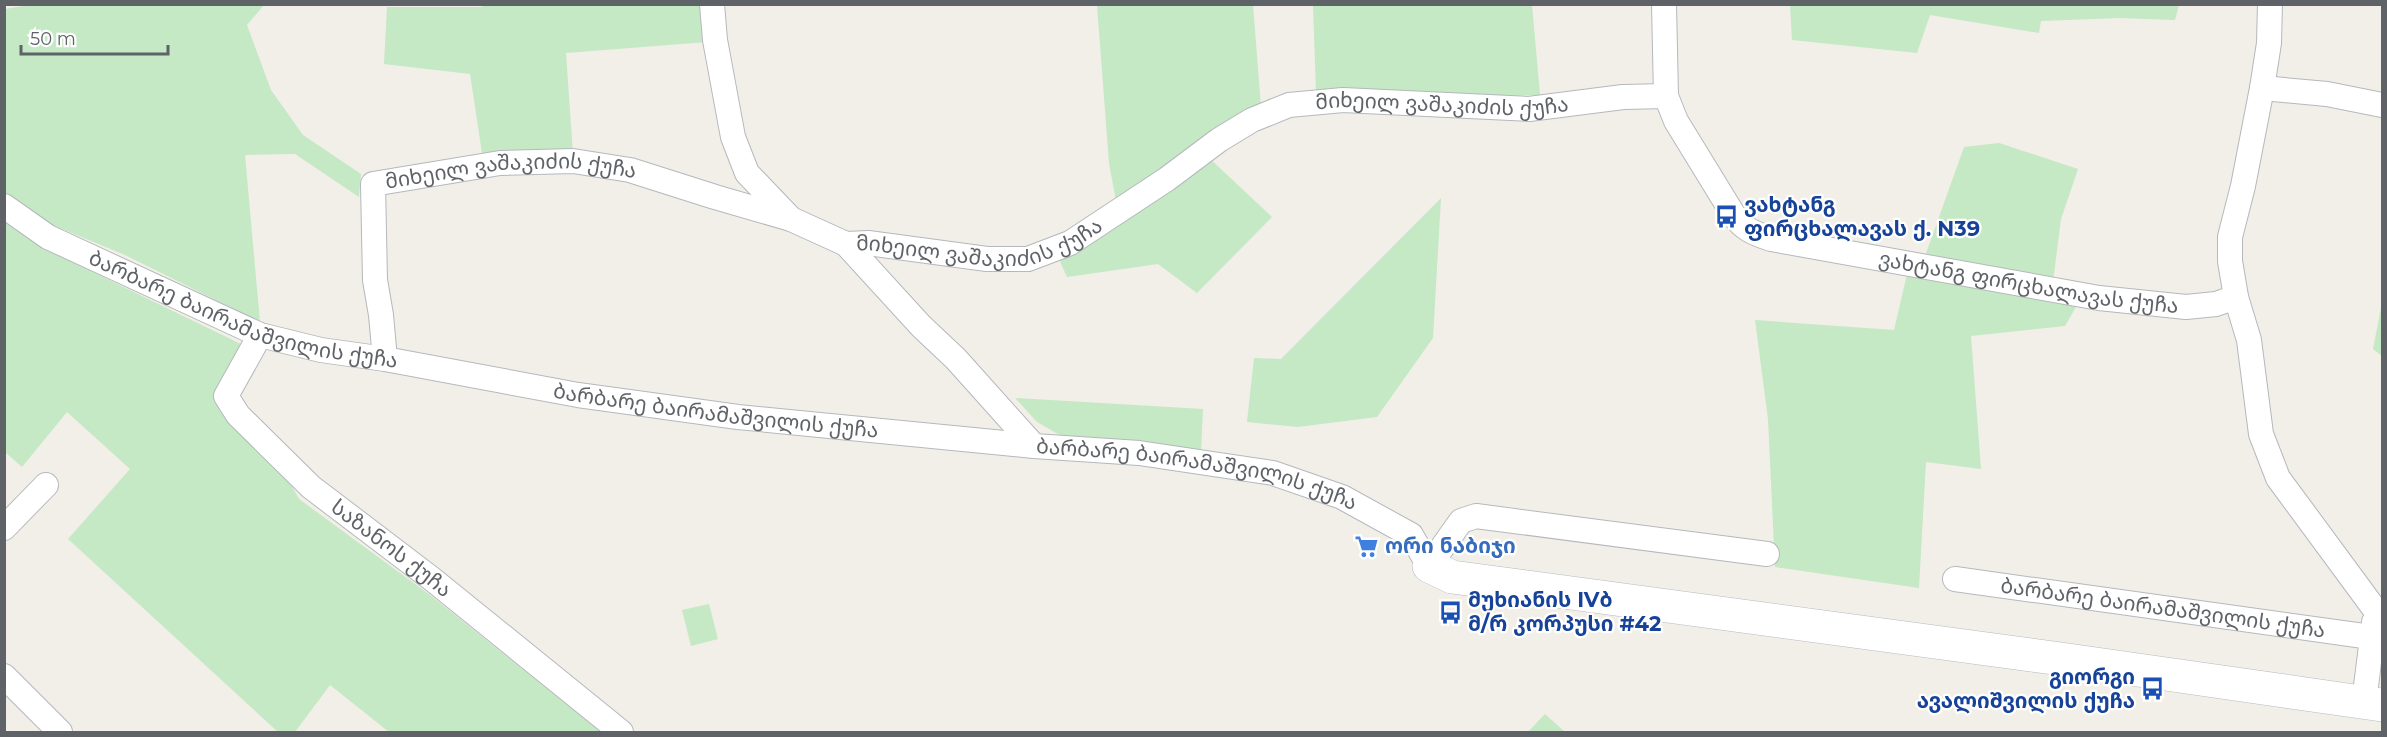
<svg xmlns="http://www.w3.org/2000/svg" width="2387" height="737" font-family="Montserrat,'Noto Sans Georgian',sans-serif">
<style>
.green{fill:#c5e8c5}
.lines{fill:none;stroke-linecap:round;stroke-linejoin:round}
.street-casing{stroke:#b5b8bc;stroke-width:26}
.secondary-casing{stroke:#b6babf;stroke-width:34}
.street{stroke:#fff;stroke-width:24}
.secondary{stroke:#fff;stroke-width:33}
.labels{text-anchor:middle;stroke-width:4.5;stroke-linejoin:round;paint-order:stroke}
.street-label{font-size:21px;fill:#5f6368;stroke:#fff}
.transit-label{font-size:21px;font-weight:bold;fill:#164399;stroke:#fff;text-anchor:start}
.shop-label{font-size:21px;font-weight:bold;fill:#366cbe;stroke:#fff;text-anchor:start}
</style>
<rect width="100%" height="100%" fill="#f1efe8"/>
<!-- green -->
<g class="green">
<path d="M 482,4 L 705,5 L 707,42 L 566,53 L 573,154 L 482,153 L 470,74 L 384,64 L 387,7 L 482,7 Z"/>
<path d="M 29,5 L 264,5 L 247,25 L 271,90 L 303,135 L 361,174 L 359,197 L 295,154 L 245,155 L 260,322 L 125,255 L 50,224 L 5,193 L 5,9 Z"/>
<path d="M 1097,5 L 1253,5 L 1261,107 L 1116,201 L 1109,163 Z"/>
<path d="M 1313,5 L 1532,5 L 1540,95 L 1493,96 L 1316,91 Z"/>
<path d="M 1790,5 L 1790,4 L 2179,5 L 2175,20 L 2120,18 L 2041,21 L 2039,33 L 1930,15 L 1917,53 L 1792,40 Z"/>
<path d="M 1999,143 L 2078,169 L 2061,219 L 2053,282 L 1924,259 L 1964,147 Z"/>
<path d="M 1207,156 L 1272,217 L 1197,293 L 1158,264 L 1067,277 L 1058,257 Z"/>
<path d="M 1441,198 L 1433,338 L 1377,417 L 1298,427 L 1247,422 L 1254,358 L 1281,359 Z"/>
<path d="M 5,220 L 39,246 L 243,345 L 238,392 L 240,407 L 281,466 L 299,499 L 430,595 L 601,732 L 389,732 L 330,685 L 295,732 L 278,732 L 68,539 L 130,469 L 67,412 L 22,467 L 5,452 Z"/>
<path d="M 1908,270 L 2080,300 L 2065,326 L 1971,336 L 1981,469 L 1926,462 L 1919,588 L 1775,567 L 1768,419 L 1755,320 L 1894,330 Z"/>
<path d="M 2382,303 L 2382,356 L 2373,349 Z"/>
<path d="M 1015,398 L 1203,409 L 1201,452 L 1063,437 L 1037,422 Z"/>
<path d="M 709,604 L 718,639 L 691,646 L 682,610 Z"/>
<path d="M 1545,714 L 1565,732 L 1528,732 Z"/>
</g>
<g class="lines">
<defs>
<g id="street">
<path d="M 712,4 L 715,40 L 733,137 L 747,173 L 791,219"/>
<path id="s1" d="M 1664,4 L 1666,96 L 1676,121 L 1733,214 C 1743,229 1753,233 1771,239 L 2099,298 L 2186,307 L 2216,304 L 2236,297"/>
<path d="M 2270,4 L 2269,43 L 2262,88 L 2243,186 L 2230,237 L 2230,261 L 2236,297 L 2249,340 L 2261,434 L 2278,478 L 2376,611"/>
<path d="M 2262,88 L 2327,94 L 2382,105"/>
<path id="s2" d="M 4,206 L 48,237 L 260,335 L 321,350 L 385,359 L 578,395 L 738,417 L 1034,446 L 1139,453 L 1273,473 L 1342,497 L 1411,535 L 1429,566 L 1461,521 L 1476,516 L 1767,554"/>
<path d="M 846,244 L 921,326 L 956,359 L 1034,446"/>
<path id="s3" d="M 260,335 L 226,396 L 238,415 L 311,487 L 432,579 L 621,732"/>
<path id="s4" d="M 385,359 L 381,315 L 375,280 L 373,184 L 500,163 L 573,161 L 630,170 L 715,197 L 791,219 L 846,244 L 868,243 L 987,259 L 1028,259 L 1070,243 L 1167,179 L 1219,140 L 1252,120 L 1289,105 L 1343,100 L 1529,109 L 1623,97 L 1666,96"/>
<path d="M 4,528 L 46,485"/>
<path id="s5" d="M 1955,579 L 2371,637"/>
<path d="M 4,676 L 60,732"/>
<path d="M 2364,702 L 2374,622"/>
</g>
<path id="secondary" d="M 1429,566 L 1452,577 L 2061,659 L 2382,705"/>
</defs>
<!-- street casing -->
<use href="#street" class="street-casing"/>
<!-- secondary casing -->
<use href="#secondary" class="secondary-casing"/>
<!-- street -->
<use href="#street" class="street"/>
<!-- secondary -->
<use href="#secondary" class="secondary"/>
</g>
<!-- icons -->
<defs>
<symbol id="bus-bare" viewBox="-9 -9 18 18"><path d="M-5-6H5V4H4V6H2V4H-2V6H-4V4H-5ZM-3.5-4V0h7V-4ZM-3.5 1.2v1.5H-2V1.2ZM2 1.2v1.5H3.5V1.2Z" fill="#1a4fb4" stroke="#fff" stroke-width="2.5" paint-order="stroke"/></symbol>
<symbol id="supermarket-bare" viewBox="-9 -9 18 18"><path d="M-6-5.5h2.5l.6 2H6L4.5 2H-2.5L-4.4-4H-6ZM-1.5 3.2a1.3 1.3 0 1 0 .1 0ZM3 3.2a1.3 1.3 0 1 0 .1 0Z" fill="#3f7fe0" stroke="#fff" stroke-width="2.5" paint-order="stroke"/></symbol>
</defs>
<g fill-rule="evenodd">
<use href="#bus-bare" x="1710" y="200" width="33" height="33"/>
<use href="#supermarket-bare" x="1350" y="530" width="33" height="33"/>
<use href="#bus-bare" x="1434" y="596" width="33" height="33"/>
<use href="#bus-bare" x="2136" y="672" width="33" height="33"/>
</g>
<g class="labels">
<!-- street labels -->
<g class="street-label">
<text dy="7" stroke="none"><textPath href="#s4" startOffset="1305">მიხეილ ვაშაკიძის ქუჩა</textPath></text>
<text dy="7" stroke="none"><textPath href="#s4" startOffset="315">მიხეილ ვაშაკიძის ქუჩა</textPath></text>
<text dy="7" stroke="none"><textPath href="#s4" startOffset="801">მიხეილ ვაშაკიძის ქუჩა</textPath></text>
<text dy="7" stroke="none"><textPath href="#s1" startOffset="536">ვახტანგ ფირცხალავას ქუჩა</textPath></text>
<text dy="7" stroke="none"><textPath href="#s2" startOffset="264">ბარბარე ბაირამაშვილის ქუჩა</textPath></text>
<text dy="7" stroke="none"><textPath href="#s2" startOffset="750">ბარბარე ბაირამაშვილის ქუჩა</textPath></text>
<text dy="7" stroke="none"><textPath href="#s2" startOffset="1236">ბარბარე ბაირამაშვილის ქუჩა</textPath></text>
<text dy="7" stroke="none"><textPath href="#s3" startOffset="296">საზანოს ქუჩა</textPath></text>
<text dy="7" stroke="none"><textPath href="#s5" startOffset="210">ბარბარე ბაირამაშვილის ქუჩა</textPath></text>
</g>
<!-- transit labels -->
<g class="transit-label">
<text x="1744" y="212">ვახტანგ<tspan x="1744" dy="24">ფირცხალავას ქ. N39</tspan></text>
<text x="1468" y="607">მუხიანის IVბ<tspan x="1468" dy="24">მ/რ კორპუსი #42</tspan></text>
<text x="2135" y="684" text-anchor="end">გიორგი<tspan x="2135" dy="24">ავალიშვილის ქუჩა</tspan></text>
</g>
<!-- shop labels -->
<g class="shop-label">
<text x="1385" y="553">ორი ნაბიჯი</text>
</g>
</g>
<!-- border -->
<rect width="2387" height="737" fill="none" stroke="#5f6368" stroke-width="12"/>
<!-- scale -->
<path d="M21 45v9h147v-9" fill="none" stroke="#5f6368" stroke-width="3"/>
<text x="30" y="45" font-size="18" fill="#5f6368" stroke="#ffffff" stroke-width="4.5" paint-order="stroke">50 m</text>
</svg>
